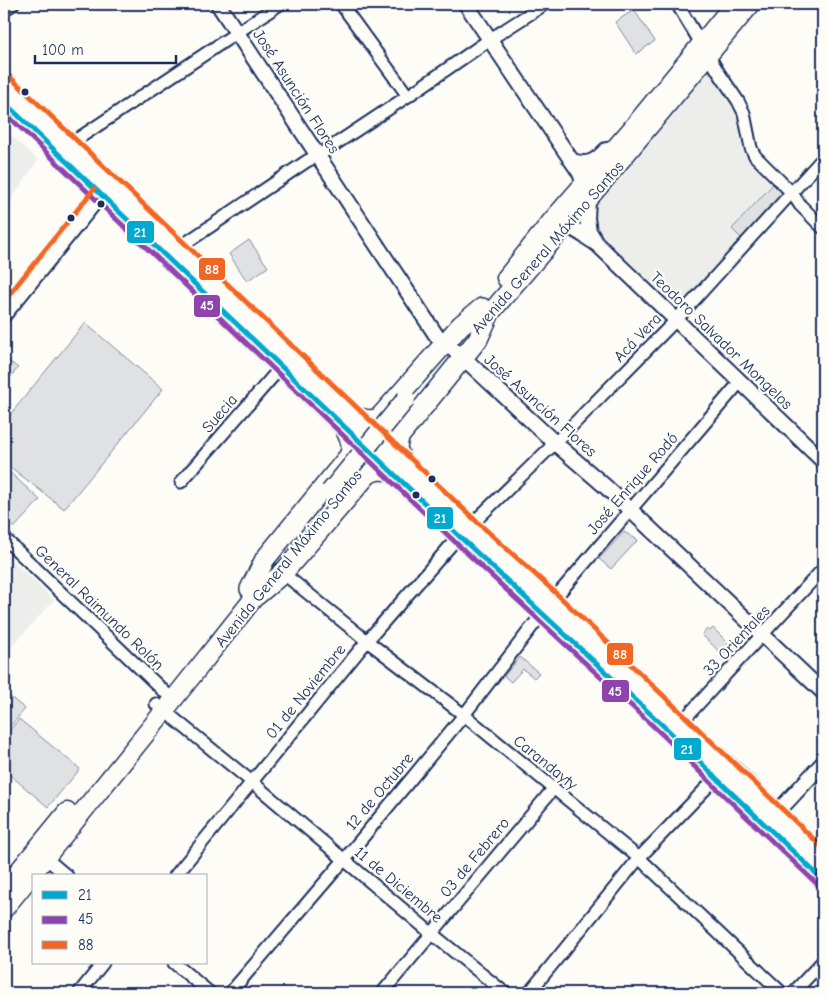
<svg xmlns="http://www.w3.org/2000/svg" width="827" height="997" font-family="'Comic Neue',sans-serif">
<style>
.built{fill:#edeeec}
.green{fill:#e0e1e3;stroke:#7e88a0}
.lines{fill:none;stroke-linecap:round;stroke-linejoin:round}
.minor-casing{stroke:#1b2f5e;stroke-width:15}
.tertiary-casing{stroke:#1b2f5e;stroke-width:18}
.secondary-casing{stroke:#1b2f5e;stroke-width:20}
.primary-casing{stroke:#1b2f5e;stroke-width:21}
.trunk-casing{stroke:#1b2f5e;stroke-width:22}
.minor{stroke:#fdfcf7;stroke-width:11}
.tertiary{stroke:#fdfcf7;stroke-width:14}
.secondary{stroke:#fdfcf7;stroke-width:16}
.primary{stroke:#fdfcf7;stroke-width:18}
.trunk{stroke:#fdfcf7;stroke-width:19}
.primary-bridge-casing{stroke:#1b2f5e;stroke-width:21;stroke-linecap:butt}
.primary-bridge{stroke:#fdfcf7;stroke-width:18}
.bus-1-casing{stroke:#fdfcf7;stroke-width:9}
.bus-2-casing{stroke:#fdfcf7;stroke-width:9}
.bus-3-casing{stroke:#fdfcf7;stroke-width:9}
.bus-1{stroke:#00a9ce;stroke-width:5}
.bus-2{stroke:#8e44ad;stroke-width:5}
.bus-3{stroke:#f26522;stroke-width:5}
.bus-dot{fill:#1b2f5e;stroke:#fdfcf7;stroke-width:2}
.labels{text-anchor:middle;stroke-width:4.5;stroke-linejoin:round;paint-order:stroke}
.street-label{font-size:16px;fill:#1b2f5e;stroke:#fdfcf7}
.line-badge{stroke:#fdfcf7;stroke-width:2}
.badge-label{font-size:14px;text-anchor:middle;font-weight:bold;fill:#fff}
</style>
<rect width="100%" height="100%" fill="#fdfcf7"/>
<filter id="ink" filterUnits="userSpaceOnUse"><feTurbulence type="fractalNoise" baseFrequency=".02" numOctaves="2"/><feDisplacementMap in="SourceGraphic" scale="10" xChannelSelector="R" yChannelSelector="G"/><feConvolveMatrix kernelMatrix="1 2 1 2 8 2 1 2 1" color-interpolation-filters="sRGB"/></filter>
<g filter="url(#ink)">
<!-- built -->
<g class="built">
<path d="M 708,67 L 734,104 L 775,182 L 732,229 L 741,238 L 677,309 L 673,309 L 643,280 L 642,274 L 619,253 L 613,252 L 597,237 L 593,224 L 597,203 L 702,71 Z"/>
<path d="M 4,129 L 38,160 L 4,211 Z"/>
<path d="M 4,552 L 54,600 L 4,655 Z"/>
</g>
<!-- green -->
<g class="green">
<path d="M 634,10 L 655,41 L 636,54 L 615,22 Z"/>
<path d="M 775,182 L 783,191 L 783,194 L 741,238 L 732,229 Z"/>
<path d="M 249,240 L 268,267 L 247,281 L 229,254 Z"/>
<path d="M 85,323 L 163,389 L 64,509 L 4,462 L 4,422 Z"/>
<path d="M 4,357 L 18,368 L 4,385 Z"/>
<path d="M 4,467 L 40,500 L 14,528 L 4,519 Z"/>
<path d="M 624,532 L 638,540 L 611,569 L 599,559 Z"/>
<path d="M 713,628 L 731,646 L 723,655 L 702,635 L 707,629 L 710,631 Z"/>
<path d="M 520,657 L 539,673 L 534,678 L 523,669 L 511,682 L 504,676 Z"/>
<path d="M 4,692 L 25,709 L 6,731 L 4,730 Z"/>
<path d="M 19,719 L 80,769 L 48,807 L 4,770 L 4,737 Z"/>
</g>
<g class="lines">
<defs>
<g id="minor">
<path d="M 341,4 L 408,96"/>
<path d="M 677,4 L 719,73 L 738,101 L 744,113 L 751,148 L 755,156 L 792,193 L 800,205 L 823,228"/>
<path d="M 4,10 L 13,4"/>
<path d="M 70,144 L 280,4"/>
<path d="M 174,251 L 307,161 L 319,155 L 408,96 L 489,40 L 545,4"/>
<path d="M 181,482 L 281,367"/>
<path d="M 4,538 L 173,700"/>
<path d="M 279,570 L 367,641 L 464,715 L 639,858 L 782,993"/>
<path d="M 156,704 L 252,782 L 431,933 L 505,993"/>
<path d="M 677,727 L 823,569"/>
<path d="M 41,854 L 67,876"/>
<path d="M 175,876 L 367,641 L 459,536 L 470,526 L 555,443 L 676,320 L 823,158"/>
<path d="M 174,963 L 210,993"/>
<path d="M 79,993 L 103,963"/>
<path d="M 230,993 L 344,860 L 464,715 L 548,606 L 740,382"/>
<path d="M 382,993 L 553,789"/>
<path d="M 529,993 L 639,858 L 716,778"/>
<path d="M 793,993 L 823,961"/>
</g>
<g id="tertiary">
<path d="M 218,4 L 436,335 L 469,363 L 555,443 L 606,487 L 823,692"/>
<path d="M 466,4 L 580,173 L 584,184 L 588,200 L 587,218 L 589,231 L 597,244"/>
<path d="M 572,161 C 588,166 595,162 606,150"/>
<path d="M 556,224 C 574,226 582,235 597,244 L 823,461"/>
<path d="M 771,819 L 823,763"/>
</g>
<path id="secondary" d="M 4,313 L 100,194"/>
<g id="primary">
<path d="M 506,278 L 550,223 L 630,131 L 734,4"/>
<path d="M 479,326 L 601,184 L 751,4"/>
<path d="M 4,889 L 67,812"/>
<path d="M 4,909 L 173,700 L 265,584"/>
</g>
<g id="trunk">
<path d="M 4,81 L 372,432"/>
<path d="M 4,102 L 362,444"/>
<path d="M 357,417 L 368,420 L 378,419 L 461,325 L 482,308"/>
<path d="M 388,447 L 470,526 L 553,600 L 681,723 L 731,769 L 823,858"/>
<path d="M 378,459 L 459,536 L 543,613 L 671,733 L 716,778 L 823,880"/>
<path d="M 401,459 L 397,448 L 399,437 L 478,339 L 489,315"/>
<path d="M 250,589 L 265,559 L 349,456 C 354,445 349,437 344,427"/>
<path d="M 257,595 L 283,573 L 367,475 C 375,469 382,470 391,471"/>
</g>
</defs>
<!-- minor casing -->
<use href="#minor" class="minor-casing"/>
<!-- tertiary casing -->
<use href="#tertiary" class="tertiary-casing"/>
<!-- secondary casing -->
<use href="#secondary" class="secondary-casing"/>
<!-- primary casing -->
<use href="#primary" class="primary-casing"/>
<!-- trunk casing -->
<use href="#trunk" class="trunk-casing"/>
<!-- minor -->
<use href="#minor" class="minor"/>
<!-- tertiary -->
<use href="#tertiary" class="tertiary"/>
<!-- secondary -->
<use href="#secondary" class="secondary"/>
<!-- primary -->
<use href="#primary" class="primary"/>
<!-- trunk -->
<use href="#trunk" class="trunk"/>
<defs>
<path id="primary-bridge" d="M 330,492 L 406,399"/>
</defs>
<!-- primary-bridge casing -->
<use href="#primary-bridge" class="primary-bridge-casing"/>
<!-- primary-bridge -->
<use href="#primary-bridge" class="primary-bridge"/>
<defs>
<path id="bus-1" d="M 4,102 L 459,536 L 671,733 L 716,778 L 823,880"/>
<path id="bus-2" d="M 4,112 L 454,541 L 666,738 L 711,783 L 818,885"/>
<g id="bus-3">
<path d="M 9,76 L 475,520 L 558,595 L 823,848"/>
<path d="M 4,301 L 94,189"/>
</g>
</defs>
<!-- bus-1 casing -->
<use href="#bus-1" class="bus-1-casing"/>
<!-- bus-2 casing -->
<use href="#bus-2" class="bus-2-casing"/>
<!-- bus-3 casing -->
<use href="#bus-3" class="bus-3-casing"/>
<!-- bus-1 -->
<use href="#bus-1" class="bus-1"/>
<!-- bus-2 -->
<use href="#bus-2" class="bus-2"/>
<!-- bus-3 -->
<use href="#bus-3" class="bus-3"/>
</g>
</g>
<!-- markers -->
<g class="bus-dot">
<circle cx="25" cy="92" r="4.5"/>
<circle cx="101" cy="204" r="4.5"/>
<circle cx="71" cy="218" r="4.5"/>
<circle cx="432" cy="479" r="4.5"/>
<circle cx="416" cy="495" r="4.5"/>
</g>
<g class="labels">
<!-- street labels -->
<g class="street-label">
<text transform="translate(297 91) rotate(57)" y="6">José Asunción Flores</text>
<text transform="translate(547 247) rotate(-49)" y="6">Avenida General Máximo Santos</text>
<text transform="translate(637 337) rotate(-46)" y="6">Acá Vera</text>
<text transform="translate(722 340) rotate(44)" y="6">Teodoro Salvador Mongelos</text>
<text transform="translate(541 405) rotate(42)" y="6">José Asunción Flores</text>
<text transform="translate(219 413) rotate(-49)" y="6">Suecia</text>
<text transform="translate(632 483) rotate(-49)" y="6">José Enrique Rodó</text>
<text transform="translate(288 558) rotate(-51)" y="6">Avenida General Máximo Santos</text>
<text transform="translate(100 607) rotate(44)" y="6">General Raimundo Rolón</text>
<text transform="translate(736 640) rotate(-47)" y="6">33 Orientales</text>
<text transform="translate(305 691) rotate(-51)" y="6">01 de Noviembre</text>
<text transform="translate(546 762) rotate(39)" y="6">Carandayty</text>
<text transform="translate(379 791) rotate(-50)" y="6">12 de Octubre</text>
<text transform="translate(474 857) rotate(-50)" y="6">03 de Febrero</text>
<text transform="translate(399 884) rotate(40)" y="6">11 de Diciembre</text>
</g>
</g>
<g class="line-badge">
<rect x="126" y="220" width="29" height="24" rx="5" fill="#00a9ce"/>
<rect x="198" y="257" width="28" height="24" rx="5" fill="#f26522"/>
<rect x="193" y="294" width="28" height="24" rx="5" fill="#8e44ad"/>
<rect x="426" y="506" width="28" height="24" rx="5" fill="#00a9ce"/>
<rect x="606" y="642" width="28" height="24" rx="5" fill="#f26522"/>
<rect x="601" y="679" width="29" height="24" rx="5" fill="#8e44ad"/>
<rect x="673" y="737" width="29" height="24" rx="5" fill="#00a9ce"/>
</g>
<g class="badge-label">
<text x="140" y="237">21</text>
<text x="212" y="274">88</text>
<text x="207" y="310">45</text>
<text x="440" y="523">21</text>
<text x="620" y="659">88</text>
<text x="615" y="696">45</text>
<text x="687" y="754">21</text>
</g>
<!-- margin -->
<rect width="827" height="997" fill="none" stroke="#fdfcf7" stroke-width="20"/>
<rect x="10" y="10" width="807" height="977" fill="none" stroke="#1b2f5e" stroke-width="2" filter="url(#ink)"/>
<!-- legend -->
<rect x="32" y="874" width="175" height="90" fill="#fdfcf7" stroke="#a3aaba"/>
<rect x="42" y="891" width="25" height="8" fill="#00a9ce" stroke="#a3aaba"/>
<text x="78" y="900" font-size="15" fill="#1b2f5e">21</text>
<rect x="42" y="916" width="25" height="8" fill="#8e44ad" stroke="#a3aaba"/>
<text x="78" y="924" font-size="15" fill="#1b2f5e">45</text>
<rect x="42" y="941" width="25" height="8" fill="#f26522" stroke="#a3aaba"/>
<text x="78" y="950" font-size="15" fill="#1b2f5e">88</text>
<!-- scale -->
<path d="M35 55v8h141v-8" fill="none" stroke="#1b2f5e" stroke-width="2.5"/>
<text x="42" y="55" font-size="15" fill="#1b2f5e" stroke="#fdfcf7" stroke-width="4" paint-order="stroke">100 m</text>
</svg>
